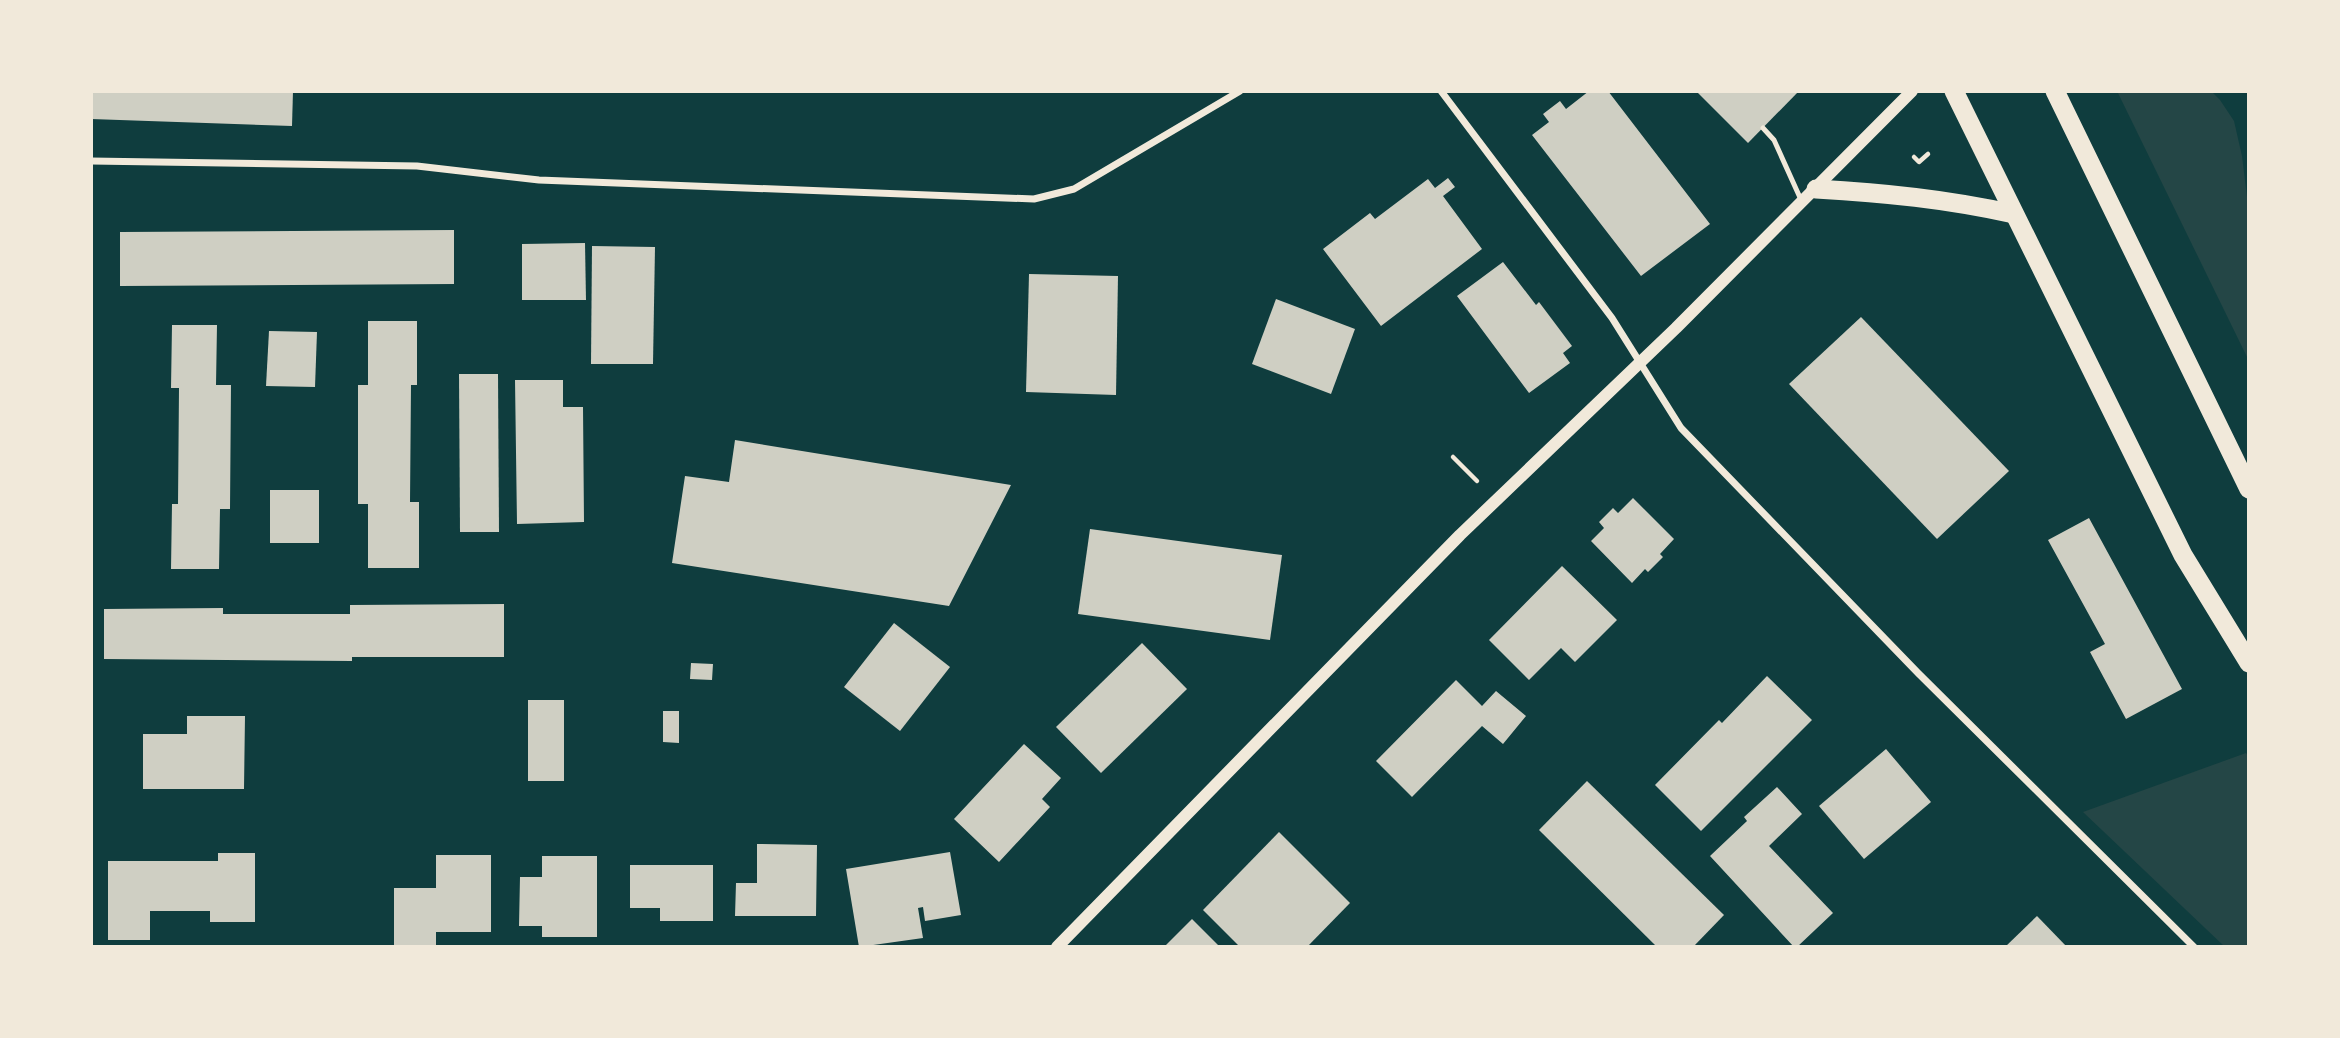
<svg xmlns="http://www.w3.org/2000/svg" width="2340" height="1038" font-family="Merriweather,serif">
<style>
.green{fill:#244646}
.building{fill:#cfcfc3}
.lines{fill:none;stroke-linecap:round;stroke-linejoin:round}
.path{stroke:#f1e9da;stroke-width:4.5}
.service{stroke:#f1e9da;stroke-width:5}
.minor{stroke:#f1e9da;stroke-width:7}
.tertiary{stroke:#f1e9da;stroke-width:12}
.trunk{stroke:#f1e9da;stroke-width:19}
</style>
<rect width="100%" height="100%" fill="#0f3d3e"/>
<!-- green -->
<g class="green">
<path d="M 2117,91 L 2211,91 L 2220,100 L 2234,121 L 2242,156 L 2249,213 L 2249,361 Z"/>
<path d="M 2246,753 L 2249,758 L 2249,947 L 2225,947 L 2083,812 Z"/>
</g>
<!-- building -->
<g class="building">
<path d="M 91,91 L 293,91 L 292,126 L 91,119 Z"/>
<path d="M 1589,91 L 1608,91 L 1710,224 L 1641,276 L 1532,135 L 1549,122 L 1543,114 L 1560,101 L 1566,109 Z"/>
<path d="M 1696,91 L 1799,91 L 1748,143 Z"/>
<path d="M 1448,178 L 1455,187 L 1443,196 L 1482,249 L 1381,326 L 1323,249 L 1370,213 L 1375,219 L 1428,179 L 1435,188 Z"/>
<path d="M 454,230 L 454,284 L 120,286 L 120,232 Z"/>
<path d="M 585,243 L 586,300 L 522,300 L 522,244 Z"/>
<path d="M 592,246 L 655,247 L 653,364 L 591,364 Z"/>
<path d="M 1503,262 L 1536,305 L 1539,302 L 1572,346 L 1563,353 L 1570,363 L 1529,393 L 1457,296 Z"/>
<path d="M 1029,274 L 1118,276 L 1116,395 L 1026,392 Z"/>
<path d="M 1276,299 L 1355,329 L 1331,394 L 1252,364 Z"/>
<path d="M 1861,317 L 2009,471 L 1937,539 L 1789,384 Z"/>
<path d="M 368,321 L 417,321 L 417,385 L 411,385 L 410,502 L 419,502 L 419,568 L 368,568 L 368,504 L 358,504 L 358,385 L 368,385 Z"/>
<path d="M 172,325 L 217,325 L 216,385 L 231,385 L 230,509 L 220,509 L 219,569 L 171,569 L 172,504 L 178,504 L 179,388 L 171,388 Z"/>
<path d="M 269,331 L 317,332 L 315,387 L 266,386 Z"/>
<path d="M 459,374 L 498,374 L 499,532 L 460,532 Z"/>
<path d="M 515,380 L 563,380 L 563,407 L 583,407 L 584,522 L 517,524 Z"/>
<path d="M 735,440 L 1011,485 L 949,606 L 672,563 L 685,476 L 729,482 Z"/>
<rect x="270" y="490" width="49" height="53"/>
<path d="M 1633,498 L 1674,539 L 1660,554 L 1663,557 L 1648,572 L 1645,569 L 1632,583 L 1591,541 L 1604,528 L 1599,522 L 1613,508 L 1618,513 Z"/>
<path d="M 2089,518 L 2182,689 L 2126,719 L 2090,652 L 2105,644 L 2048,540 Z"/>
<path d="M 1090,529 L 1282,555 L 1270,640 L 1078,614 Z"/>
<path d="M 1562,566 L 1617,620 L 1575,662 L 1561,648 L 1529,680 L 1489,640 Z"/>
<path d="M 504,604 L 504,657 L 352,657 L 352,661 L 104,659 L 104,609 L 223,608 L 223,614 L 350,614 L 350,605 Z"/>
<path d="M 894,623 L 950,667 L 900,731 L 844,687 Z"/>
<path d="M 1142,643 L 1187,689 L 1101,773 L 1056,727 Z"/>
<path d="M 691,663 L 713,664 L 712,680 L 690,679 Z"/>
<path d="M 1767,676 L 1812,720 L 1701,831 L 1655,785 L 1719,720 L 1722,723 Z"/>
<path d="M 1456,680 L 1482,706 L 1496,691 L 1526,716 L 1503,744 L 1482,726 L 1412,797 L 1376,761 Z"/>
<rect x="528" y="700" width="36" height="81"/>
<path d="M 663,711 L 679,711 L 679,743 L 663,742 Z"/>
<path d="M 187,716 L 245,716 L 244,789 L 143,789 L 143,734 L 187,734 Z"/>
<path d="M 1024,744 L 1061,778 L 1042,799 L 1050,807 L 999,862 L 954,819 Z"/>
<path d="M 1886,749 L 1931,802 L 1864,859 L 1819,806 Z"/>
<path d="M 1587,781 L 1724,915 L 1693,947 L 1657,947 L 1539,830 Z"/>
<path d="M 1777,787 L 1802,814 L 1769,846 L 1833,913 L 1797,947 L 1794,947 L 1710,856 L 1747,821 L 1744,817 Z"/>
<path d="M 1279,832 L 1350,903 L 1307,947 L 1240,947 L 1203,910 Z"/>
<path d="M 757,844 L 817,845 L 816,916 L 735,916 L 736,883 L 757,883 Z"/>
<path d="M 950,852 L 961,915 L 925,921 L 923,907 L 918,908 L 923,938 L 859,947 L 846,869 Z"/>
<path d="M 218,853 L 255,853 L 255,922 L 210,922 L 210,911 L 150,911 L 150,940 L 108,940 L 108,861 L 218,861 Z"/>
<path d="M 436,855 L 491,855 L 491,932 L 436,932 L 436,947 L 394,947 L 394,888 L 436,888 Z"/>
<path d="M 542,856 L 597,856 L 597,937 L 542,937 L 542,926 L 519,926 L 520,877 L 542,877 Z"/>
<path d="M 630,865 L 713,865 L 713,921 L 660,921 L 660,908 L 630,908 Z"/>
<path d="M 2037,916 L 2067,947 L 2005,947 Z"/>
<path d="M 1192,919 L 1220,947 L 1164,947 Z"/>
</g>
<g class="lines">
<!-- path -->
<g class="path">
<path d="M 1914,157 L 1919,162 L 1928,154"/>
<path d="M 1453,457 L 1477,481"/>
</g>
<!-- service -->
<path class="service" d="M 1763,128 L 1774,140 L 1802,202"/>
<!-- minor -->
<g class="minor">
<path d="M 1441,91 L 1612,318 L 1681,428 L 1918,673 L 2194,947"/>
<path d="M 91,161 L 417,166 L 539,180 L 1034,199 L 1074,189 L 1240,91"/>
</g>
<!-- tertiary -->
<path class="tertiary" d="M 1057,947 L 1460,535 L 1676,328 L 1912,91"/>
<!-- trunk -->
<g class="trunk">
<path d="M 1954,91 L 2183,555 L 2249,663"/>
<path d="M 2055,91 L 2249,489"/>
<path d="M 1816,189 C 1885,193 1946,199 2014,214"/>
</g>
</g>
<!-- border -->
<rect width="2340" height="1038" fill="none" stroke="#f1e9da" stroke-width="186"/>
</svg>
